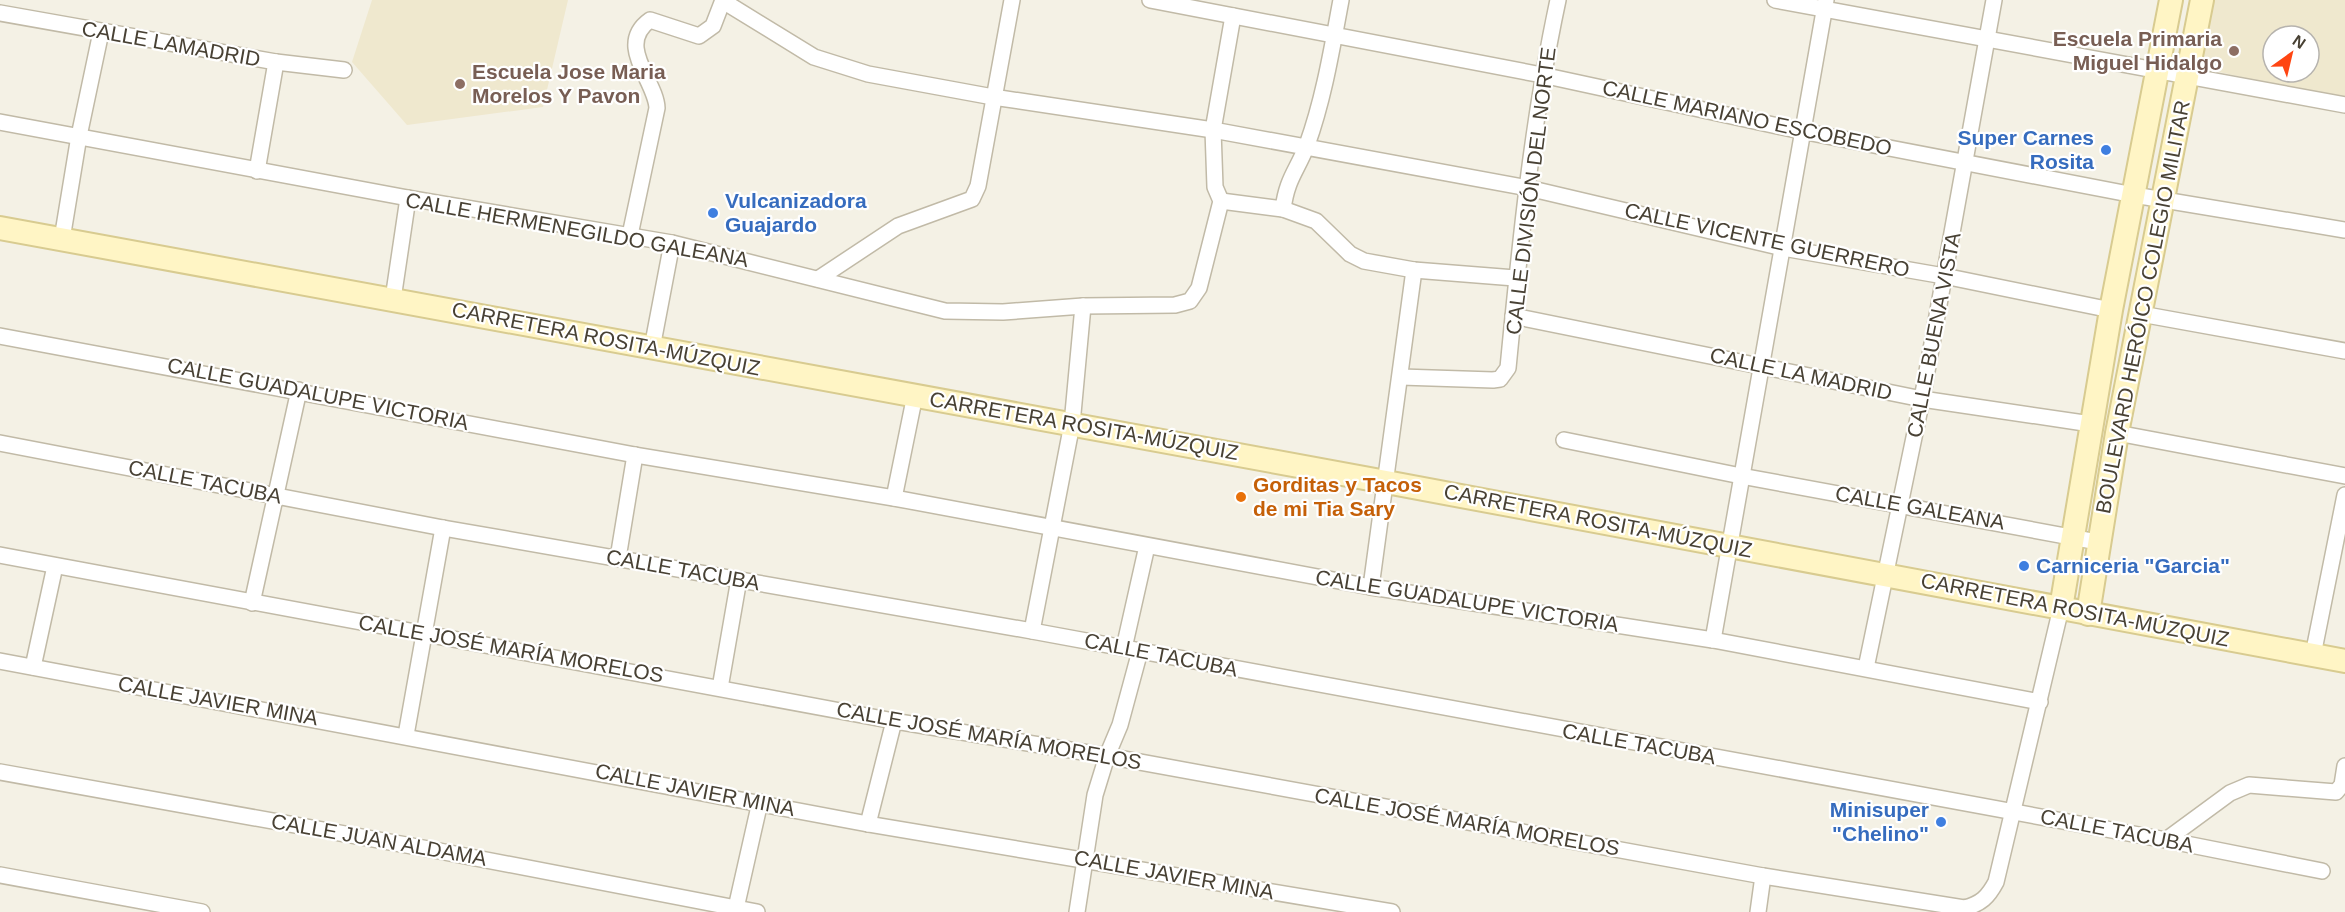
<svg xmlns="http://www.w3.org/2000/svg" width="2345" height="912" font-family="Arial,sans-serif">
<style>
.education{fill:#efe8ce;fill-rule:evenodd}
.lines{fill:none;stroke-linecap:round;stroke-linejoin:round}
.street-casing{stroke:#c1baa7;stroke-width:18}
.secondary-casing{stroke:#d8cb90;stroke-width:26}
.street{stroke:#fff;stroke-width:15}
.secondary{stroke:#fff5c5;stroke-width:22}
.education-dot{fill:#8d6e63;stroke:#fff;stroke-width:2}
.shop-dot{fill:#3f7fe0;stroke:#fff;stroke-width:2}
.food-dot{fill:#e8710a;stroke:#fff;stroke-width:2}
.labels{text-anchor:middle;stroke-width:4.5;stroke-linejoin:round;paint-order:stroke}
.education-label{font-size:21px;font-weight:bold;fill:#785e54;stroke:#fff;text-anchor:end}
.street-label{font-size:21px;fill:#484134;stroke:#fff}
.shop-label{font-size:21px;font-weight:bold;fill:#366cbe;stroke:#fff;text-anchor:end}
.food-label{font-size:21px;font-weight:bold;fill:#c56008;stroke:#fff;text-anchor:start}
</style>
<rect width="100%" height="100%" fill="#f4f1e5"/>
<!-- education -->
<g class="education">
<path d="M 372,0 L 568,0 L 543,107 L 407,125 L 352,62 Z"/>
<path d="M 2208,0 L 2345,0 L 2345,100 L 2192,66 ZM 2273,36 L 2309,36 L 2309,72 L 2273,72 Z"/>
</g>
<g class="lines">
<defs>
<g id="street">
<path d="M 1150,0 L 1542,75 L 1801,131 L 2134,195 L 2345,230"/>
<path d="M 1775,0 L 2345,105"/>
<path d="M 723,1 L 814,57 L 868,74 L 993,97 L 1213,130 L 1528,188 L 1783,248 L 1944,276 L 2111,310"/>
<path d="M 0,13 L 276,62 L 344,70"/>
<path d="M 0,122 L 408,198 L 672,243 L 945,311 L 1003,312 L 1083,306 L 1175,305 L 1190,301 L 1199,288 L 1221,201 L 1215,187 L 1213,130 L 1233,16"/>
<path d="M 257,171 L 276,62"/>
<path d="M 1221,201 L 1283,209 C 1287,178 1297,171 1307,145 C 1324,98 1332,48 1341,0"/>
<path d="M 1283,209 L 1316,221 L 1350,254 L 1364,261 L 1414,270 L 1515,278"/>
<path d="M 630,235 L 657,108 C 656,81 615,45 650,20 L 699,36 L 713,26 L 723,0"/>
<path d="M 62,239 L 79,136 L 101,32"/>
<path d="M 818,279 L 898,226 L 972,199 L 978,186 L 1012,0"/>
<path d="M 393,299 L 408,198"/>
<path d="M 2141,314 L 2345,351"/>
<path d="M 1513,316 L 1922,399 L 2091,424"/>
<path d="M 0,336 L 635,455 L 894,498 L 1371,587 L 1713,640 L 2040,702"/>
<path d="M 652,348 L 672,243"/>
<path d="M 1401,377 L 1493,380 L 1500,379 L 1508,368 C 1520,244 1532,121 1558,0"/>
<path d="M 2117,433 L 2345,476"/>
<path d="M 1564,440 L 1741,476 L 2098,542"/>
<path d="M 0,443 L 443,528 L 1032,631 L 2166,840 L 2322,871"/>
<path d="M 894,498 L 915,395"/>
<path d="M 0,555 L 894,721 L 1107,756 L 1763,876 L 1964,908 C 1981,904 1988,897 1996,882 L 2061,608"/>
<path d="M 618,558 L 635,455"/>
<path d="M 1371,587 L 1414,270"/>
<path d="M 252,603 L 299,390"/>
<path d="M 1032,631 L 1072,424 L 1083,306"/>
<path d="M 1713,640 L 1826,0"/>
<path d="M 1124,648 L 1147,546"/>
<path d="M 2313,655 L 2345,495"/>
<path d="M 0,661 L 868,824 L 1392,912"/>
<path d="M 33,667 L 55,566"/>
<path d="M 1866,668 L 1922,399 L 1994,0"/>
<path d="M 720,688 L 739,579"/>
<path d="M 406,735 L 443,528"/>
<path d="M 0,772 L 434,850 L 757,912"/>
<path d="M 868,824 L 894,721"/>
<path d="M 2166,840 L 2230,793 L 2249,785 L 2336,792 L 2342,785 L 2345,766"/>
<path d="M 0,875 L 202,912"/>
<path d="M 736,908 L 760,802"/>
<path d="M 1077,912 L 1095,795 L 1107,756 L 1120,725 L 1140,651"/>
<path d="M 1758,912 L 1763,876"/>
</g>
<g id="secondary">
<path d="M 0,228 L 1386,482 L 2345,661"/>
<path d="M 2061,608 L 2111,310 L 2171,0"/>
<path d="M 2088,614 L 2117,433 L 2202,0"/>
</g>
</defs>
<!-- street casing -->
<use href="#street" class="street-casing"/>
<!-- secondary casing -->
<use href="#secondary" class="secondary-casing"/>
<!-- street -->
<use href="#street" class="street"/>
<!-- secondary -->
<use href="#secondary" class="secondary"/>
</g>
<!-- markers -->
<g class="education-dot">
<circle cx="2234" cy="51" r="6"/>
<circle cx="460" cy="84" r="6"/>
</g>
<g class="shop-dot">
<circle cx="2106" cy="150" r="6"/>
<circle cx="713" cy="213" r="6"/>
<circle cx="2024" cy="566" r="6"/>
<circle cx="1941" cy="822" r="6"/>
</g>
<circle class="food-dot" cx="1241" cy="497" r="6"/>
<g class="labels">
<!-- education labels -->
<g class="education-label">
<text x="2222" y="46">Escuela Primaria<tspan x="2222" dy="24">Miguel Hidalgo</tspan></text>
<text x="472" y="79" text-anchor="start">Escuela Jose Maria<tspan x="472" dy="24">Morelos Y Pavon</tspan></text>
</g>
<!-- street labels -->
<g class="street-label">
<text transform="translate(171 44) rotate(10)" y="7">CALLE LAMADRID</text>
<text transform="translate(1747 118) rotate(12)" y="7">CALLE MARIANO ESCOBEDO</text>
<text transform="translate(1531 191) rotate(-83)" y="7">CALLE DIVISIÓN DEL NORTE</text>
<text transform="translate(577 230) rotate(10)" y="7">CALLE HERMENEGILDO GALEANA</text>
<text transform="translate(1767 240) rotate(12)" y="7">CALLE VICENTE GUERRERO</text>
<text transform="translate(2143 307) rotate(-79)" y="7">BOULEVARD HERÓICO COLEGIO MILITAR</text>
<text transform="translate(1934 335) rotate(-79)" y="7">CALLE BUENA VISTA</text>
<text transform="translate(606 339) rotate(11)" y="7">CARRETERA ROSITA-MÚZQUIZ</text>
<text transform="translate(1801 374) rotate(12)" y="7">CALLE LA MADRID</text>
<text transform="translate(318 394) rotate(11)" y="7">CALLE GUADALUPE VICTORIA</text>
<text transform="translate(1084 426) rotate(10)" y="7">CARRETERA ROSITA-MÚZQUIZ</text>
<text transform="translate(205 482) rotate(11)" y="7">CALLE TACUBA</text>
<text transform="translate(1920 508) rotate(10)" y="7">CALLE GALEANA</text>
<text transform="translate(1598 521) rotate(11)" y="7">CARRETERA ROSITA-MÚZQUIZ</text>
<text transform="translate(683 570) rotate(10)" y="7">CALLE TACUBA</text>
<text transform="translate(1467 601) rotate(9)" y="7">CALLE GUADALUPE VICTORIA</text>
<text transform="translate(2075 610) rotate(11)" y="7">CARRETERA ROSITA-MÚZQUIZ</text>
<text transform="translate(511 649) rotate(10)" y="7">CALLE JOSÉ MARÍA MORELOS</text>
<text transform="translate(1161 655) rotate(11)" y="7">CALLE TACUBA</text>
<text transform="translate(218 701) rotate(10)" y="7">CALLE JAVIER MINA</text>
<text transform="translate(989 736) rotate(10)" y="7">CALLE JOSÉ MARÍA MORELOS</text>
<text transform="translate(1639 744) rotate(10)" y="7">CALLE TACUBA</text>
<text transform="translate(695 790) rotate(11)" y="7">CALLE JAVIER MINA</text>
<text transform="translate(1467 822) rotate(10)" y="7">CALLE JOSÉ MARÍA MORELOS</text>
<text transform="translate(2117 831) rotate(11)" y="7">CALLE TACUBA</text>
<text transform="translate(379 840) rotate(10)" y="7">CALLE JUAN ALDAMA</text>
<text transform="translate(1174 875) rotate(10)" y="7">CALLE JAVIER MINA</text>
</g>
<!-- shop labels -->
<g class="shop-label">
<text x="2094" y="145">Super Carnes<tspan x="2094" dy="24">Rosita</tspan></text>
<text x="725" y="208" text-anchor="start">Vulcanizadora<tspan x="725" dy="24">Guajardo</tspan></text>
<text x="2036" y="573" text-anchor="start">Carniceria "Garcia"</text>
<text x="1929" y="817">Minisuper<tspan x="1929" dy="24">"Chelino"</tspan></text>
</g>
<!-- food labels -->
<g class="food-label">
<text x="1253" y="492">Gorditas y Tacos<tspan x="1253" dy="24">de mi Tia Sary</tspan></text>
</g>
</g>
<!-- north arrow -->
<g transform="translate(2291 54) rotate(34)"><circle r="28" fill="#ffffff" stroke="#b6b3ae" stroke-width="1.5"/>
<path d="M0-4.5L10 22L0 15L-10 22Z" fill="#ff4512"/>
<text y="-9" font-size="16" font-weight="bold" text-anchor="middle" fill="#484134">N</text>
</g>
</svg>
